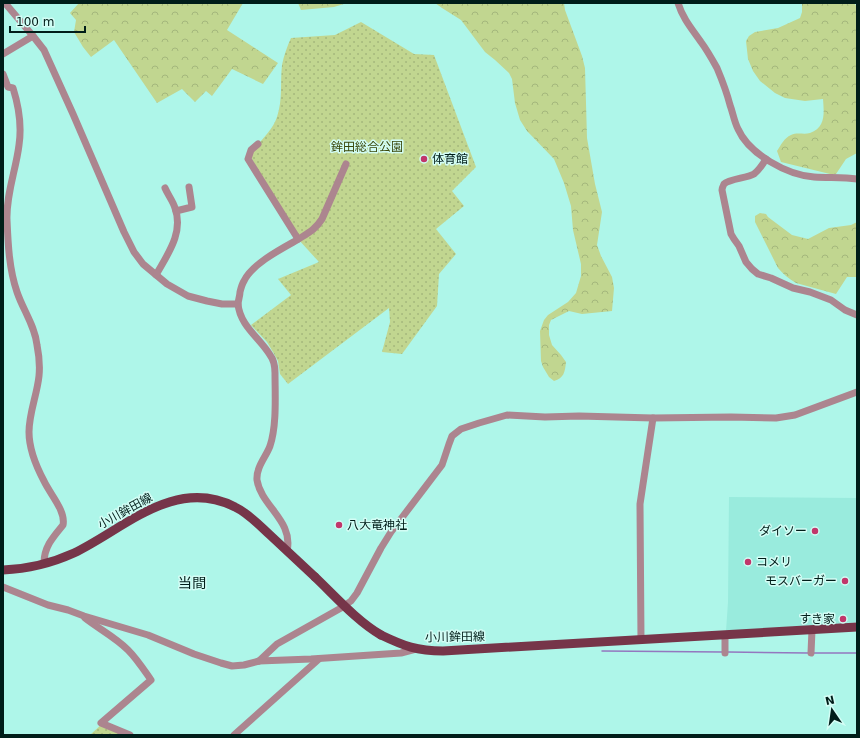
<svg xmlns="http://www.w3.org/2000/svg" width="860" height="738" font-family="'DejaVu Sans','Noto Sans JP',sans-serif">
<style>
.built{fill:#99ebdd}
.green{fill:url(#green-dots)}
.forest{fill:url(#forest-crowns)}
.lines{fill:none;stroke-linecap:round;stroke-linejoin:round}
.stream{stroke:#9477bf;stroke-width:1.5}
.minor{stroke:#ac858f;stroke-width:7}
.major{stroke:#763549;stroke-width:9}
.major-bridge{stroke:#763549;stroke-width:9}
.poi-dot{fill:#c1366b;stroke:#d3fdf5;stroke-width:1.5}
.labels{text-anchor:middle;stroke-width:3;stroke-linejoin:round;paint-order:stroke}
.park-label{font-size:12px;fill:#394709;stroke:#d3fdf5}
.poi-label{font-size:12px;fill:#001d19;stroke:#d3fdf5;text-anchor:start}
.street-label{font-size:12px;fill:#001d19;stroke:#d3fdf5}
.quarter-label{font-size:14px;fill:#001d19;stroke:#d3fdf5}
</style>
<defs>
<pattern id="green-dots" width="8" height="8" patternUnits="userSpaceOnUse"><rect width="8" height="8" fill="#c1d690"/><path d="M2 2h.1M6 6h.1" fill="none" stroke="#a4b77c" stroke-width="1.8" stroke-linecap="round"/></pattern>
<pattern id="forest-crowns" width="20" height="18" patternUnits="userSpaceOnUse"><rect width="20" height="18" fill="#c1d690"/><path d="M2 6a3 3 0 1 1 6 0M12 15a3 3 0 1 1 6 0" fill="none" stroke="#a4b77c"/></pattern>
</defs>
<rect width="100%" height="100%" fill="#aef6e9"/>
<!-- built -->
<path class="built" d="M 729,497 L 857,498 L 857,622 L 726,631 L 728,602 Z"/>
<!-- green -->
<g class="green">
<path d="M 361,22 L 414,54 L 434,55 L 476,167 L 452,191 L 464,206 L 436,229 L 456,254 L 439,274 L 437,306 L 402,354 L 382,352 L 390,322 L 389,308 L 288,384 L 280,374 L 278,361 L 273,352 L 267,342 L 251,325 L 291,295 L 278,279 L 319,262 L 298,239 L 249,154 C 258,144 273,130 277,117 C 283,99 280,82 282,65 C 284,55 287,47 291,38 L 335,35 Z"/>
<path d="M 102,724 L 126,735 L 90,735 Z"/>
</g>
<!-- forest -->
<g class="forest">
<path d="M 79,3 L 243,3 L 227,30 L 278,63 L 263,84 L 232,69 L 212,96 L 206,91 L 195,102 L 182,89 L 157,103 L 114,40 L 91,57 L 83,47 L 74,32 L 76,20 L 70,13 Z"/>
<path d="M 298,3 L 347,3 L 334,7 L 301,10 Z"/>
<path d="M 435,3 L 564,3 L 565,10 L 582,56 L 585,68 L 587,138 L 595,184 L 602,212 L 597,245 L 601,256 L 612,277 L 614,288 L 612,311 L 582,314 L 569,311 L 551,320 L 549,325 L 549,335 L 552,345 L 561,355 L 566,362 C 565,372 564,378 554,381 L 549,377 L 543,367 L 541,361 L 540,331 L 544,320 L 548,315 L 568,302 L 576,293 L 581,276 L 581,264 L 573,230 L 571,206 L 564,183 L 554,159 L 527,131 L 520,120 L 515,103 L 512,79 L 509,73 L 495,60 L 485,52 L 461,20 L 442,8 Z"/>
<path d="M 802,3 L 854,3 L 857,7 L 857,153 L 846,159 L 836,174 L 830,174 L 781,162 L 777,151 C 781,145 784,138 791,135 C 797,132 804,135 810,133 C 826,127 824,113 823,99 L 805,101 L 785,98 L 775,93 L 760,81 L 753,71 L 748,59 L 746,41 L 749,36 L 755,32 L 778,28 L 800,18 L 802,12 Z"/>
<path d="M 760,213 L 766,214 L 768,217 L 792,235 L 808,239 L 829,228 L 851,225 L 857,222 L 857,277 L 847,277 L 836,294 L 796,283 C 789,279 783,274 778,268 L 755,222 L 755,216 Z"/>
</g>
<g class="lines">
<!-- stream -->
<g class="stream">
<path d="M 602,651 L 722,652"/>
<path d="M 728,652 L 808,653"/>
<path d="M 814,653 L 857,653"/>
</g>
<!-- minor -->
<g class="minor">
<path d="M 5,3 L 33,36 L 44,50 L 73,114 L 124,232 L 134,252 L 143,264 L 167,284 L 188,296 L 207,301 L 222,304 L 238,304"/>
<path d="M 678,3 C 683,19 692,29 701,42 C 707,50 712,59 717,68 C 722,80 727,93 730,105 C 733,113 734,121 738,129 C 749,154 787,175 814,177 C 829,178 843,177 857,179"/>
<path d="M 3,54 L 33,36"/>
<path d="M 3,74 L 8,87 L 13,88 C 19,107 22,125 19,145 C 16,170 6,194 7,220 C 8,243 9,269 17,292 C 23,310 35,326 37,345 C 39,355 40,366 39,376 C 37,395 29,413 29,432 C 29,449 36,466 44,481 C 50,494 66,511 63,525 C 53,537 44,547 44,563"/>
<path d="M 258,144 L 251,150 L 248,159 L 298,239"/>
<path d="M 766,159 C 763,164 759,170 754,174 C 747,178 729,179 724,184 C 723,186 722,189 722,190 L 731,234 L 734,239 L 739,246 L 746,262 L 752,269 L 758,274 L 771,278 L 793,288 L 810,292 L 831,300 L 845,310 L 857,315"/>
<path d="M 176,211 L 192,207 L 189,187"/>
<path d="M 156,275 C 167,255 184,233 175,208 C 173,201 168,195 165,188"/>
<path d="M 287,551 C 294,521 261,506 257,480 C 256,467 266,457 270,446 C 277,425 275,395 275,373 C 275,367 274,360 270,355 C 260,338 240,326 238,304 C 238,301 240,296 240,292 C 241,288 242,284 244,281 C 252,264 281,249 297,240 C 308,233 315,230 322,219 L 346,164"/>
<path d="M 3,587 L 48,605 L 68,610 L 84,616 L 148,635 L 194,654 L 221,663 L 232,666 L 244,665 L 259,661 L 311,659 L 401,653 L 416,649"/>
<path d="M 85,618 C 99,629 115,637 128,650 C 137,659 144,670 151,680 L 101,723 L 130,735"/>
<path d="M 641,640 L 640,504 L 653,418"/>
<path d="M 725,653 L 725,635"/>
<path d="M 811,653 L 812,630"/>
<path d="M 259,661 L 277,644 L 341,608 L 351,601 L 357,593 L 381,548 L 391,532 L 442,465 L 449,444 L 452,436 L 461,429 L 479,423 L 507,415 L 545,417 L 579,416 L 653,418 L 731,417 L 776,418 L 795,415 L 857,392"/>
<path d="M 234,735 L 319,659"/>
</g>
<!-- major -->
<g class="major">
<path d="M 3,570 C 27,569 52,563 74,553 C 124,529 175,476 235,507 C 248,513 259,525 270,535 C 285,549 300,563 315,577"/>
<path d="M 381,635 C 404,646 417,651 443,651 L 857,627"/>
</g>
<!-- major-bridge -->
<path class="major-bridge" d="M 315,577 C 335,596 357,621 381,635"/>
</g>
<!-- markers -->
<g class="poi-dot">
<circle cx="424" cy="159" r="4"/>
<circle cx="339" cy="525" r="4"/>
<circle cx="815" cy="531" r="4"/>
<circle cx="748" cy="562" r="4"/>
<circle cx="845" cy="581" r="4"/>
<circle cx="843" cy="619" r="4"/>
</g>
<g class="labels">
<!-- park labels -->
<g class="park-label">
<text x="367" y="151">鉾田総合公園</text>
</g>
<!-- poi labels -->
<g class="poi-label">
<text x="432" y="163">体育館</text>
<text x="347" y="529">八大竜神社</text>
<text x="807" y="535" text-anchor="end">ダイソー</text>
<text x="756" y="566">コメリ</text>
<text x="837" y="585" text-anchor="end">モスバーガー</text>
<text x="835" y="623" text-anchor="end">すき家</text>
</g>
<!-- street labels -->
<g class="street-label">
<text transform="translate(125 511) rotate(-29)" y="4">小川鉾田線</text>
<text transform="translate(455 637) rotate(-1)" y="4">小川鉾田線</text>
</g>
<!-- quarter labels -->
<g class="quarter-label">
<text x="192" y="588">当間</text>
</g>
</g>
<!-- border -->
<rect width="860" height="738" fill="none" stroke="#001d19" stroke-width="8"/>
<!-- north arrow -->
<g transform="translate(832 710) rotate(347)" stroke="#d3fdf5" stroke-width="3" paint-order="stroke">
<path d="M0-3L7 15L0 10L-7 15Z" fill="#001d19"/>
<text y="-6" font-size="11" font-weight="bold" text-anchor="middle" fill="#001d19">N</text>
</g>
<!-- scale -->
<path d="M10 26v6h75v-6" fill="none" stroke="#001d19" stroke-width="2"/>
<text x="16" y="26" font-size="12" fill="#001d19" stroke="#d3fdf5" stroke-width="3" paint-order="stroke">100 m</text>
</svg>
